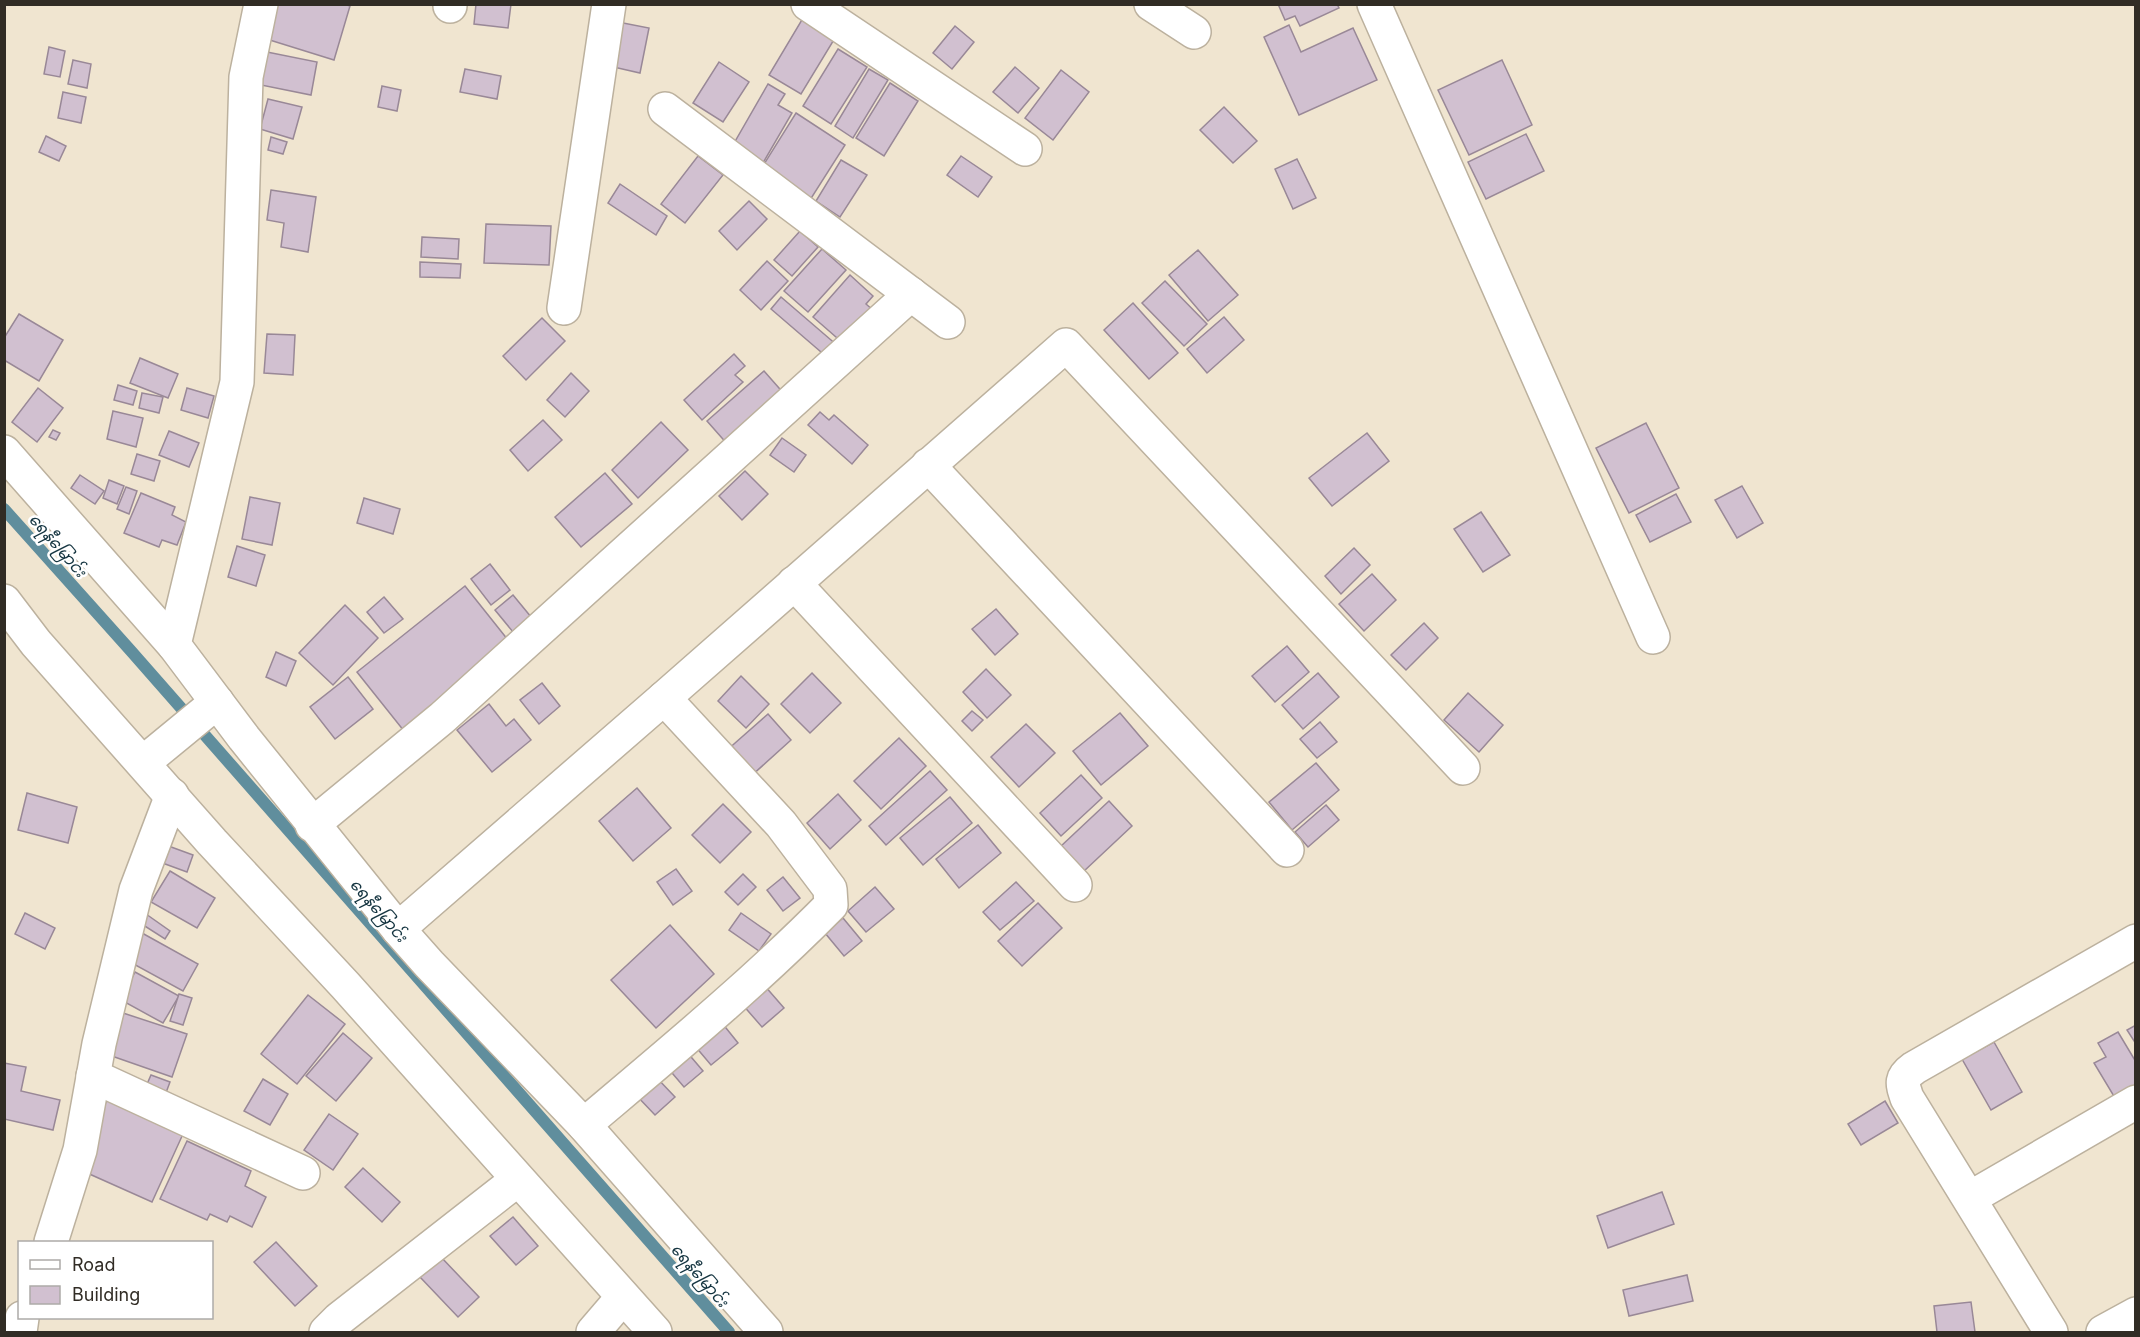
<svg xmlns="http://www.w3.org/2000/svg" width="2140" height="1337" font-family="Inter,'Noto Sans Myanmar',sans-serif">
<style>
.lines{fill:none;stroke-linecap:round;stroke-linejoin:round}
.stream{stroke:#608e9d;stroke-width:12}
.building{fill:#d1c0d0;stroke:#998897;stroke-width:1.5}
.minor-casing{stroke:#bcb19e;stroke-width:36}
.minor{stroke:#fff;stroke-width:33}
.labels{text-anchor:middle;stroke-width:5;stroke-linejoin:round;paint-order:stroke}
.water-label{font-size:16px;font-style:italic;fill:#13333f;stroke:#fff}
</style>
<rect width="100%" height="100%" fill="#f0e5d0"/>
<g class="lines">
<!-- stream -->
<path class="stream" d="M 4,509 L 131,651 L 729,1332"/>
</g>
<!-- building -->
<g class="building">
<path d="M 270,4 L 344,4 L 350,6 L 334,60 L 260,37 Z"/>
<path d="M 476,4 L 511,4 L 508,28 L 474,24 Z"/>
<path d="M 1278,4 L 1337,4 L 1339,8 L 1300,26 L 1295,16 L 1285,20 Z"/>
<path d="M 803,18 L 835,38 L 801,94 L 769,75 Z"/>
<path d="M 618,22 L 649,28 L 640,73 L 609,66 Z"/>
<path d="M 1289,25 L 1301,52 L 1353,28 L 1377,80 L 1299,115 L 1264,37 Z"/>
<path d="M 955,26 L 974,42 L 952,69 L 933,53 Z"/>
<path d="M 49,47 L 65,51 L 60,77 L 44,74 Z"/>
<path d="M 838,49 L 867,67 L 831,124 L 803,106 Z"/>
<path d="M 262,51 L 317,62 L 311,95 L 256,84 Z"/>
<path d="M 73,60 L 91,64 L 87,88 L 68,84 Z"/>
<path d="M 1502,60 L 1532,125 L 1469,155 L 1438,90 Z"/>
<path d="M 719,62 L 749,82 L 723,122 L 693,103 Z"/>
<path d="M 1015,67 L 1039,88 L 1018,113 L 993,92 Z"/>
<path d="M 465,69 L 501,76 L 497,99 L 460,92 Z"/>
<path d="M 869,69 L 888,80 L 853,138 L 835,126 Z"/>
<path d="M 1061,70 L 1089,92 L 1053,140 L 1025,118 Z"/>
<path d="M 890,83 L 918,101 L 884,156 L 856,138 Z"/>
<path d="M 768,84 L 785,94 L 778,105 L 792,113 L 763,163 L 733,145 Z"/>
<path d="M 382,86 L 401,90 L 397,111 L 378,107 Z"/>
<path d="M 63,92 L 86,97 L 81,123 L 58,118 Z"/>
<path d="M 268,99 L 302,107 L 293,139 L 260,129 Z"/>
<path d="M 1224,107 L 1257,141 L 1233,163 L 1200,130 Z"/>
<path d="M 796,113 L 845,145 L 810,200 L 761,169 Z"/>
<path d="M 1526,134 L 1544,171 L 1486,199 L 1468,162 Z"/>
<path d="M 46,136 L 66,146 L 59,161 L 39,152 Z"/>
<path d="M 271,137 L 287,142 L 283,154 L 268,150 Z"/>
<path d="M 698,156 L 723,175 L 685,223 L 661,204 Z"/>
<path d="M 961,156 L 992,177 L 978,197 L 947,175 Z"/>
<path d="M 1297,159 L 1316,198 L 1293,209 L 1275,169 Z"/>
<path d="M 841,160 L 867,175 L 840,217 L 816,201 Z"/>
<path d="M 620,184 L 667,216 L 656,235 L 608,203 Z"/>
<path d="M 271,190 L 316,197 L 308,252 L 281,247 L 284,223 L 267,220 Z"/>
<path d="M 749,201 L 767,219 L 737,250 L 719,231 Z"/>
<path d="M 486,224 L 551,226 L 549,265 L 484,263 Z"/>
<path d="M 800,231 L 818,247 L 792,276 L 774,260 Z"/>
<path d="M 422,237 L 459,239 L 458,259 L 421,257 Z"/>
<path d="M 822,249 L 846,270 L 808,312 L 784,291 Z"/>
<path d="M 1198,250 L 1238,295 L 1208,321 L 1169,275 Z"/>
<path d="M 767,261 L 788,281 L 761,310 L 740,290 Z"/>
<path d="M 420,262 L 461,264 L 460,278 L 420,277 Z"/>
<path d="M 850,275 L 873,296 L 866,304 L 874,311 L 844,344 L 813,317 Z"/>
<path d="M 1165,281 L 1207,324 L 1184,346 L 1142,303 Z"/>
<path d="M 781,297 L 838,346 L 828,358 L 771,309 Z"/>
<path d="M 1133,303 L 1178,353 L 1149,379 L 1104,330 Z"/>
<path d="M 19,314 L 63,340 L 39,381 L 4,360 L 4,338 Z"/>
<path d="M 1224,317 L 1244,340 L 1207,373 L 1187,349 Z"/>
<path d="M 542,318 L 565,341 L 526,380 L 503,356 Z"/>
<path d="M 267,334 L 295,335 L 293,375 L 264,373 Z"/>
<path d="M 734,354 L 745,366 L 735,375 L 743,382 L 702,420 L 684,400 Z"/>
<path d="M 140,358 L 178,374 L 168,398 L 130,383 Z"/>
<path d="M 764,371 L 786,396 L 729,446 L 707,421 Z"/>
<path d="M 571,373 L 589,391 L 565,417 L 547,400 Z"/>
<path d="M 118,385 L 137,391 L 133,405 L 114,400 Z"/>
<path d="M 38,388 L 63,408 L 37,442 L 12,422 Z"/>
<path d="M 187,388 L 214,396 L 208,418 L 181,410 Z"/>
<path d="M 142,393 L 163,397 L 159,413 L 139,408 Z"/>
<path d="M 113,411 L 143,418 L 136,447 L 107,439 Z"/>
<path d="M 820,412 L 829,420 L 834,415 L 868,445 L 852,464 L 808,425 Z"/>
<path d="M 543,420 L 562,440 L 528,471 L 510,450 Z"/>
<path d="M 661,422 L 688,450 L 638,498 L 612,470 Z"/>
<path d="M 1646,423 L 1679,488 L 1629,513 L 1596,448 Z"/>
<path d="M 53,430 L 60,433 L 56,440 L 49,437 Z"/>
<path d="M 169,431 L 199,443 L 189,467 L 159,455 Z"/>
<path d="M 1367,433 L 1389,461 L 1332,506 L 1309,478 Z"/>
<path d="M 782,438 L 806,455 L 794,472 L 770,455 Z"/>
<path d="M 137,454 L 160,461 L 154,481 L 131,474 Z"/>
<path d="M 745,471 L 768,494 L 742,520 L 719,496 Z"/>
<path d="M 605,473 L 632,504 L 581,547 L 555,517 Z"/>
<path d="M 80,475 L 104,491 L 95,504 L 71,488 Z"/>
<path d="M 109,480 L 124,486 L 117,504 L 103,498 Z"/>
<path d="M 1742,486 L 1763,523 L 1737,538 L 1715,500 Z"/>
<path d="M 126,487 L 137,491 L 129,514 L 117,509 Z"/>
<path d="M 141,493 L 175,507 L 172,515 L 186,522 L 177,545 L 162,540 L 159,547 L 124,533 Z"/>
<path d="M 1676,494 L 1691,522 L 1650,542 L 1636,515 Z"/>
<path d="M 250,497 L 280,503 L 272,545 L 242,539 Z"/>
<path d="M 364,498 L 400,509 L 393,534 L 357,523 Z"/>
<path d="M 1481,512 L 1510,555 L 1483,572 L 1454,529 Z"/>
<path d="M 237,546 L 265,555 L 256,586 L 228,577 Z"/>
<path d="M 1354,548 L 1370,565 L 1341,594 L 1325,576 Z"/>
<path d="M 490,564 L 510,590 L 491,605 L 471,579 Z"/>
<path d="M 1372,574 L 1396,600 L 1364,631 L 1339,604 Z"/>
<path d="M 465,586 L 512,645 L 404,731 L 357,672 Z"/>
<path d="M 513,595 L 536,623 L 518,638 L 495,610 Z"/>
<path d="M 384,597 L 403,619 L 384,633 L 367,612 Z"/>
<path d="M 345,605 L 378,638 L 333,685 L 299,653 Z"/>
<path d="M 996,609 L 1018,634 L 995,655 L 972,629 Z"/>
<path d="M 1424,623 L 1438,638 L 1406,670 L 1391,655 Z"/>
<path d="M 1287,646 L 1309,672 L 1275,702 L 1252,676 Z"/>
<path d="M 276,652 L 296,661 L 286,686 L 266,677 Z"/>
<path d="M 986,669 L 1011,695 L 987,718 L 963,692 Z"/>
<path d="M 812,673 L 841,703 L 810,733 L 781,704 Z"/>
<path d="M 1318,673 L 1339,697 L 1303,729 L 1282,705 Z"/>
<path d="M 741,676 L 769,704 L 746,728 L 718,701 Z"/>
<path d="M 348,677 L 373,709 L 335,739 L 310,707 Z"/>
<path d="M 542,683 L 560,706 L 539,724 L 520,700 Z"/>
<path d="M 1468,693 L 1503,725 L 1479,752 L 1444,720 Z"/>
<path d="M 489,704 L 506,726 L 514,719 L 531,740 L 492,772 L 457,730 Z"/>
<path d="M 972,711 L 983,720 L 972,731 L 962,721 Z"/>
<path d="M 1120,713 L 1148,746 L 1101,785 L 1073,751 Z"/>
<path d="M 768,714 L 791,740 L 750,777 L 726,751 Z"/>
<path d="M 1320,722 L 1337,742 L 1317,758 L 1300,739 Z"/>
<path d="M 1026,724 L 1055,753 L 1019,787 L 991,757 Z"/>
<path d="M 899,738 L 926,766 L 881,809 L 854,781 Z"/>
<path d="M 1316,763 L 1339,790 L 1292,830 L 1269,802 Z"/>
<path d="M 930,771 L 947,790 L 886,845 L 869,826 Z"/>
<path d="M 1081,775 L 1102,798 L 1061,836 L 1040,813 Z"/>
<path d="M 637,788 L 671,828 L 633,861 L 599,821 Z"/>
<path d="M 27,793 L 77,807 L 68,843 L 18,830 Z"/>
<path d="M 838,794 L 861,820 L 830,849 L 807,823 Z"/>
<path d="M 950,797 L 972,823 L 923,865 L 900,838 Z"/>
<path d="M 1109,801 L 1132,826 L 1083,872 L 1060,847 Z"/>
<path d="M 723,804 L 751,832 L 720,863 L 692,835 Z"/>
<path d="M 1326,805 L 1339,820 L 1308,847 L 1295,832 Z"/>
<path d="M 978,825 L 1001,853 L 959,888 L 936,859 Z"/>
<path d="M 163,844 L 193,855 L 187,872 L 157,861 Z"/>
<path d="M 676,869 L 692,891 L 673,905 L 657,882 Z"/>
<path d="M 170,871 L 215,898 L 197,928 L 151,902 Z"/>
<path d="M 743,874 L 756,887 L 738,905 L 725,892 Z"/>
<path d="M 783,877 L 800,898 L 783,911 L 767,890 Z"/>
<path d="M 1016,882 L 1034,901 L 1000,930 L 983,912 Z"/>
<path d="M 875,887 L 894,909 L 866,932 L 848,911 Z"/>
<path d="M 1038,903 L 1062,928 L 1022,966 L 998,941 Z"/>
<path d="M 25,913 L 55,928 L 45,949 L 15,934 Z"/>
<path d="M 741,913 L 771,934 L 759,951 L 729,930 Z"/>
<path d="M 146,914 L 170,931 L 165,939 L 140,923 Z"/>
<path d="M 843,918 L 862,941 L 844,956 L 825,933 Z"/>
<path d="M 670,925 L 714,974 L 656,1028 L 611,980 Z"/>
<path d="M 142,933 L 198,964 L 183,991 L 128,961 Z"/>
<path d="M 135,972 L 179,996 L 163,1023 L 121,1000 Z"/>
<path d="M 764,985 L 784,1008 L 762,1027 L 742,1004 Z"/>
<path d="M 179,994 L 192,998 L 183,1025 L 170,1021 Z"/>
<path d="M 308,995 L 345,1024 L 297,1084 L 261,1054 Z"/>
<path d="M 120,1012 L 187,1034 L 172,1077 L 106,1054 Z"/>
<path d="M 722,1023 L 738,1043 L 711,1065 L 695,1046 Z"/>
<path d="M 2136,1025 L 2136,1044 L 2127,1030 Z"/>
<path d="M 2118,1032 L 2136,1062 L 2136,1086 L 2115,1098 L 2094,1063 L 2106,1057 L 2098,1043 Z"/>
<path d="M 343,1033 L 372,1058 L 336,1101 L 306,1076 Z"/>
<path d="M 1994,1042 L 2022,1092 L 1991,1110 L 1962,1059 Z"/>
<path d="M 686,1051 L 703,1071 L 684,1087 L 667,1067 Z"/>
<path d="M 4,1063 L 26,1067 L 21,1091 L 60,1100 L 53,1130 L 4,1119 Z"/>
<path d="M 151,1075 L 170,1082 L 164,1098 L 144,1091 Z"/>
<path d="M 656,1077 L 675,1097 L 655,1115 L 636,1095 Z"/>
<path d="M 263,1079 L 288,1094 L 270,1125 L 244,1111 Z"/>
<path d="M 107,1100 L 183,1134 L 152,1202 L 76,1168 Z"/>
<path d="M 1885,1101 L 1898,1123 L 1861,1145 L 1848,1124 Z"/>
<path d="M 329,1114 L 358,1134 L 333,1170 L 304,1150 Z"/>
<path d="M 187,1141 L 251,1171 L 245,1186 L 266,1197 L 252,1227 L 230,1216 L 227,1222 L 210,1214 L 207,1220 L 160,1199 Z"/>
<path d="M 363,1168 L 400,1202 L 382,1222 L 345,1187 Z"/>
<path d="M 1662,1192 L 1674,1224 L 1608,1248 L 1597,1216 Z"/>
<path d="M 513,1217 L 538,1246 L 516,1265 L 490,1236 Z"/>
<path d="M 276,1242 L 317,1286 L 295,1306 L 254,1262 Z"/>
<path d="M 441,1257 L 479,1297 L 458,1317 L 420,1277 Z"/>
<path d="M 1687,1275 L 1693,1301 L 1629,1316 L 1623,1290 Z"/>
<path d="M 1971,1302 L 1975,1332 L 1937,1332 L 1934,1306 Z"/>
</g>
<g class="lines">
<defs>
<g id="minor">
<path d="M 261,4 L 246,77 L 237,382 L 174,645 L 244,738 L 398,929 L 429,964 L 584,1125 L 766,1332"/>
<path d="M 808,4 L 1025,149"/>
<path d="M 1151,4 L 1194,32"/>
<path d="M 1374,4 L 1653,637"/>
<path d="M 450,6 L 450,4"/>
<path d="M 665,109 L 948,322"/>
<path d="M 564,308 L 609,4"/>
<path d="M 4,452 L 174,645"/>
<path d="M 928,465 L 1287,850"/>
<path d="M 794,583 L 1075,885"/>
<path d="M 4,601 L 36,643 L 212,842 L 345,985 L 655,1332"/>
<path d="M 144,762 L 217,702"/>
<path d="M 312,825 L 442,718 L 911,294"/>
<path d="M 398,929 L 664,698 L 1066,345 L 1463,768"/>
<path d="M 93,1076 L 303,1173"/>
<path d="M 584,1125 C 668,1054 753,984 831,905 L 830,889 L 781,824 L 664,698"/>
<path d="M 1970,1198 L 2136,1102"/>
<path d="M 51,1242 L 80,1150 L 99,1044 L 136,890 L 172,795"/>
<path d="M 20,1332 L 22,1318"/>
<path d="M 326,1332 L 339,1319 L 517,1180"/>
<path d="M 593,1332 L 623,1297"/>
<path d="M 2051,1332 L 1907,1098 C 1902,1083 1900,1078 1914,1068 L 2136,941"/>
<path d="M 2103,1332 L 2136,1314"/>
</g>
</defs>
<!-- minor casing -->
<use href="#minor" class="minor-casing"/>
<!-- minor -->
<use href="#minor" class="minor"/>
</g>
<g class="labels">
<!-- water labels -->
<g class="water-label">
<text transform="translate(58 545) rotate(49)" y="6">ရေနီမြောင်း</text>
<text transform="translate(379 910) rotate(49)" y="6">ရေနီမြောင်း</text>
<text transform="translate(700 1275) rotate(49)" y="6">ရေနီမြောင်း</text>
</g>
</g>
<!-- border -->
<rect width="2140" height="1337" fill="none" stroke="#312c25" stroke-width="12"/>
<!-- legend -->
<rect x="18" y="1241" width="195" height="78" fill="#ffffff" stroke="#adaba8" stroke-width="1.5"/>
<rect x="30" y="1260" width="30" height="9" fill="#ffffff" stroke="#adaba8" stroke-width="1.5"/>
<text x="72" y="1271" font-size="18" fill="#312c25">Road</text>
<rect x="30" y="1286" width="30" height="18" fill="#d1c0d0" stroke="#adaba8" stroke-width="1.5"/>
<text x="72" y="1301" font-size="18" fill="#312c25">Building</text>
</svg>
